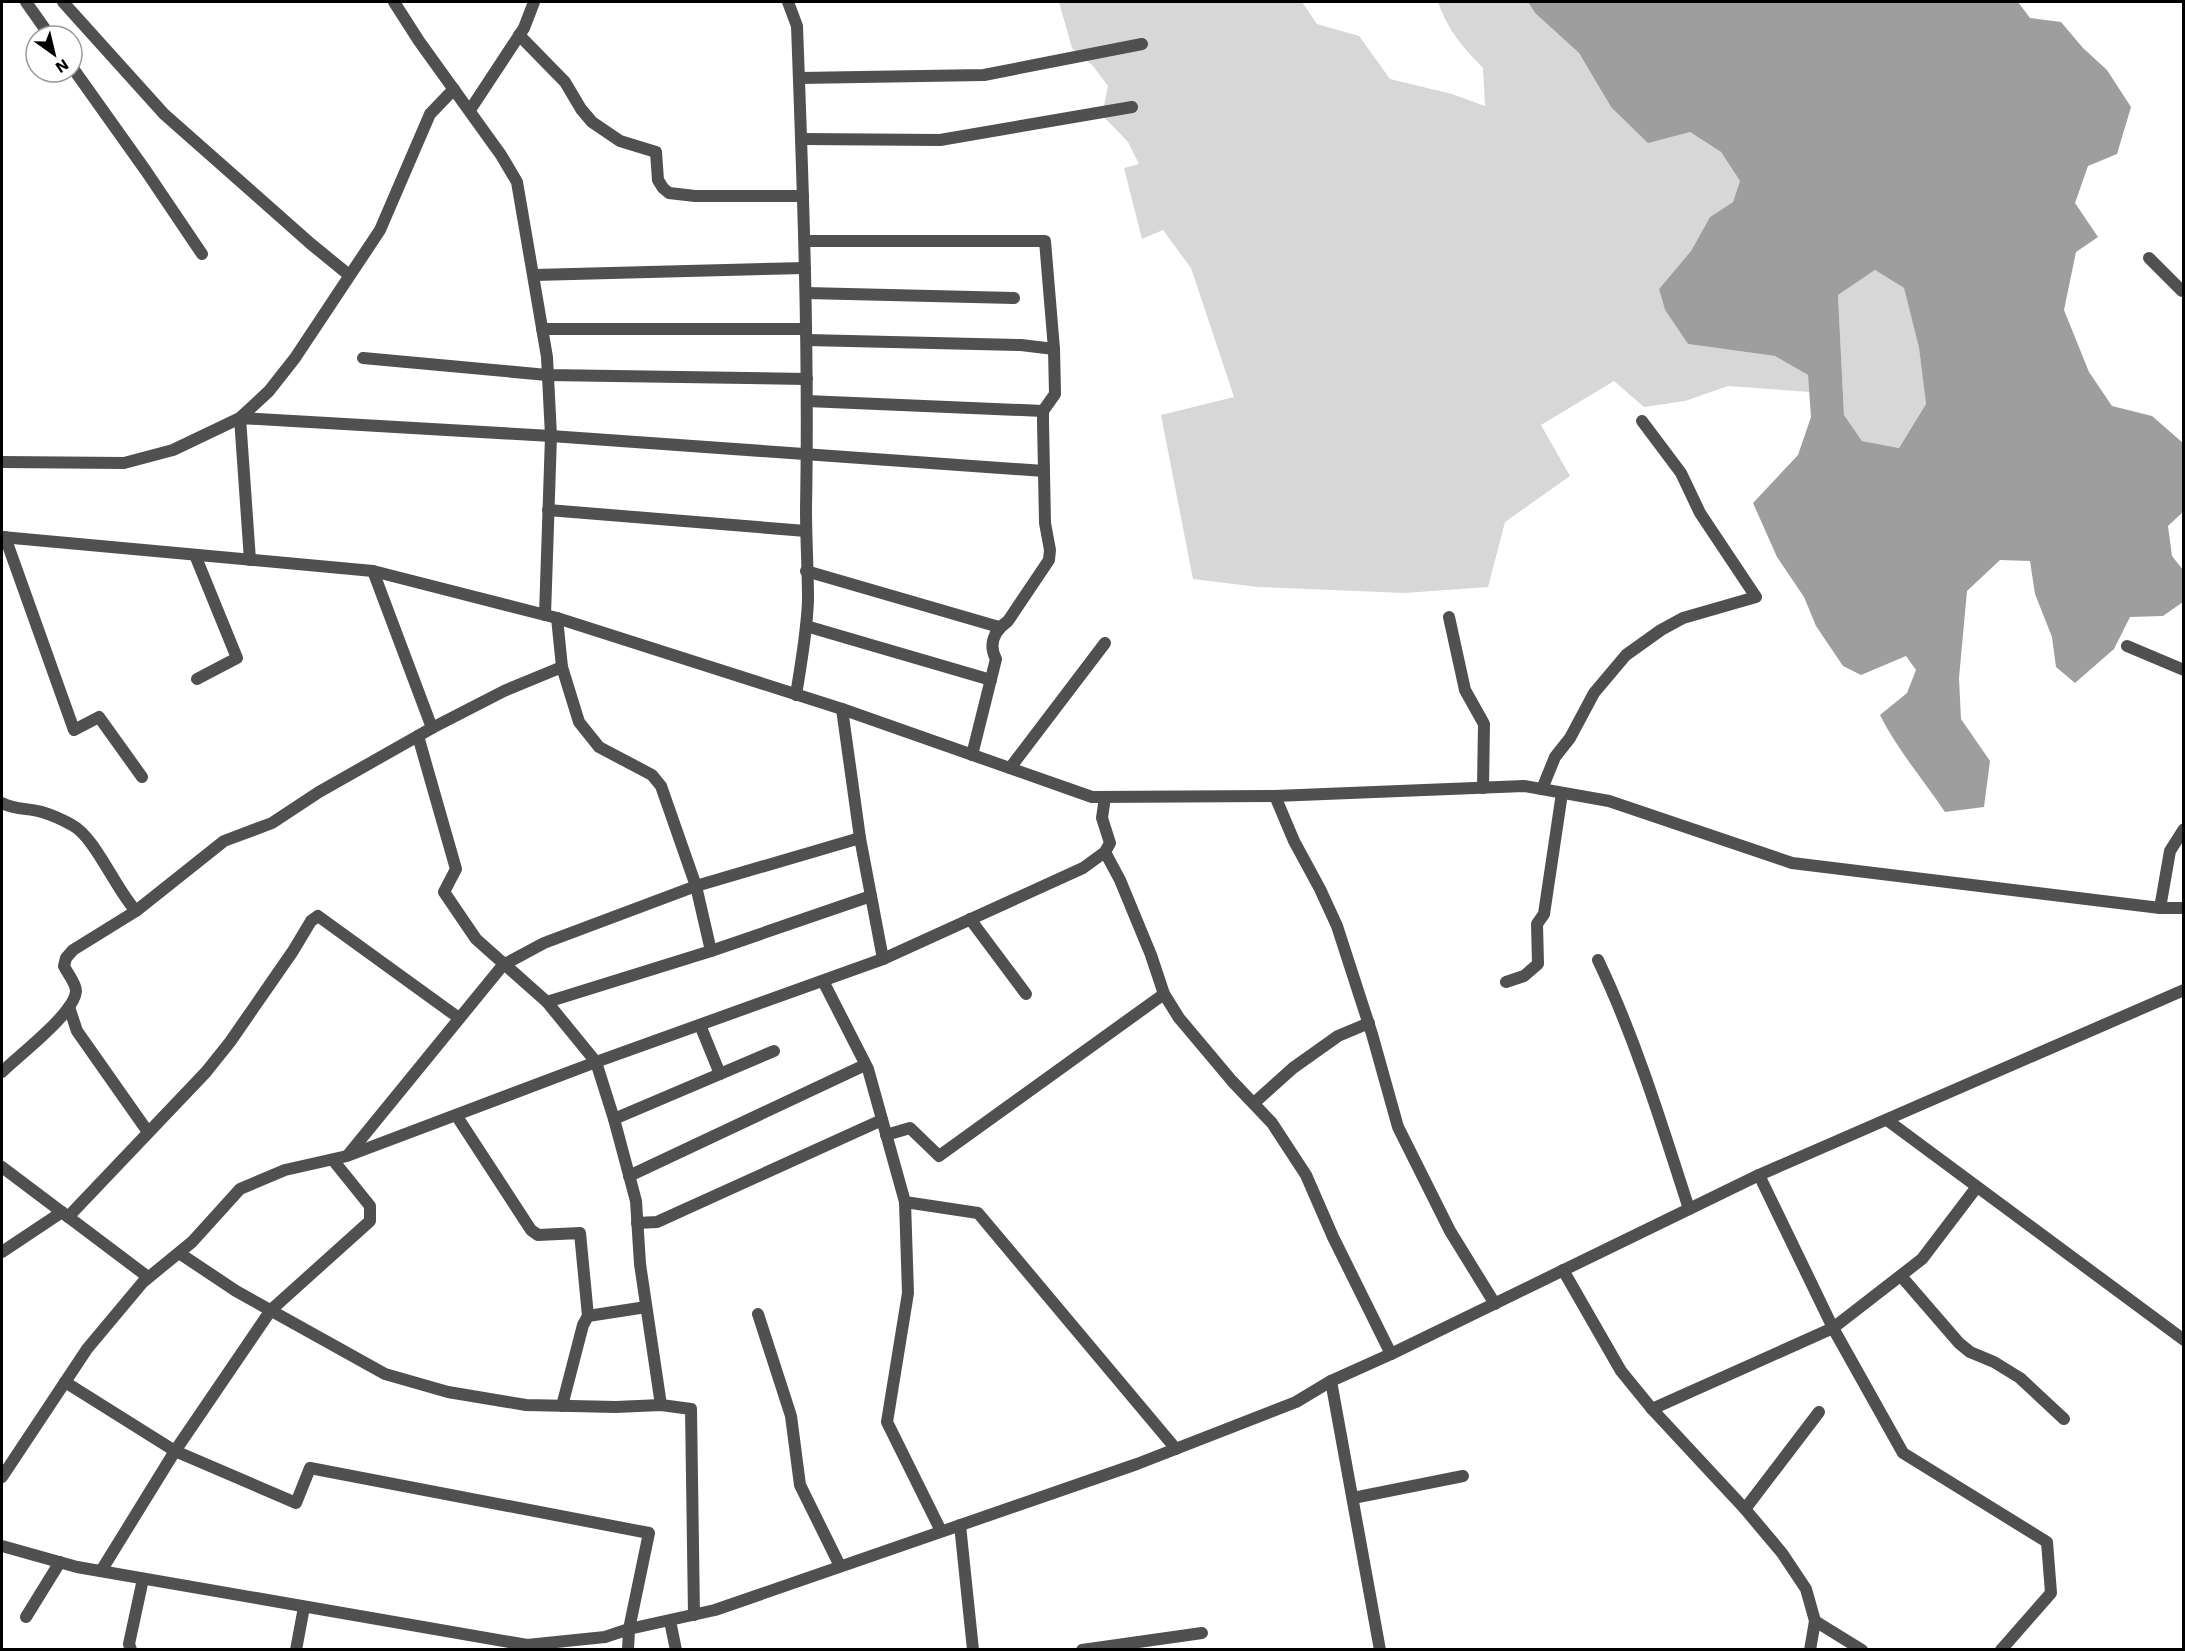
<svg xmlns="http://www.w3.org/2000/svg" width="2185" height="1651" font-family="'Work Sans',sans-serif">
<style>
.green{fill:#d7d7d7}
.water{fill:#9e9e9e;fill-rule:evenodd}
.lines{fill:none;stroke-linecap:round;stroke-linejoin:round}
.minor{stroke:#505050;stroke-width:12}
</style>
<rect width="100%" height="100%" fill="#fff"/>
<!-- green -->
<g class="green">
<path d="M 1059,2 L 1302,2 L 1317,24 L 1359,36 L 1390,79 L 1452,94 L 1485,106 L 1483,68 C 1461,45 1449,32 1438,2 L 1528,2 L 1535,13 L 1579,53 L 1611,107 L 1690,132 L 1721,152 L 1740,181 L 1733,202 L 1710,217 L 1691,251 L 1659,289 L 1665,310 L 1688,344 L 1775,356 L 1808,375 L 1810,392 L 1728,386 L 1685,401 L 1644,407 L 1614,381 L 1541,425 L 1570,476 L 1505,522 L 1488,587 L 1405,593 L 1258,587 L 1193,579 L 1161,415 L 1234,397 L 1191,268 L 1163,230 L 1142,239 L 1124,168 L 1139,164 L 1128,142 L 1102,115 L 1108,86 L 1093,66 L 1072,48 Z"/>
<path d="M 1875,270 L 1904,288 L 1919,348 L 1926,404 L 1899,448 L 1862,441 L 1844,415 L 1838,295 Z"/>
</g>
<!-- water -->
<path class="water" d="M 1528,2 L 2018,2 L 2030,18 L 2061,22 L 2083,48 L 2107,70 L 2131,107 L 2117,154 L 2088,166 L 2075,203 L 2098,237 L 2076,252 L 2064,310 L 2089,372 L 2112,406 L 2152,416 L 2183,443 L 2183,512 L 2168,526 L 2172,556 L 2183,570 L 2183,602 L 2163,616 L 2130,617 L 2114,649 L 2075,683 L 2056,667 L 2052,637 L 2035,594 L 2030,561 L 2000,560 L 1967,591 L 1959,678 L 1961,719 L 1990,761 L 1984,807 L 1945,812 C 1923,779 1898,751 1880,715 L 1907,693 L 1916,670 L 1906,656 L 1861,675 L 1843,666 L 1816,626 L 1804,597 L 1777,557 L 1753,503 L 1798,455 L 1811,417 L 1808,375 L 1775,356 L 1688,344 L 1665,310 L 1659,289 L 1691,251 L 1710,217 L 1733,202 L 1740,181 L 1721,152 L 1690,132 L 1648,143 L 1611,107 L 1579,53 L 1535,13 ZM 1875,270 L 1904,288 L 1919,348 L 1926,404 L 1899,448 L 1862,441 L 1844,415 L 1838,295 Z"/>
<g class="lines">
<!-- minor -->
<g class="minor">
<path d="M 26,2 L 50,36"/>
<path d="M 63,2 L 164,114 L 311,244 L 349,275"/>
<path d="M 394,2 L 419,41 L 501,155 L 517,182 L 547,357 L 551,436 L 545,615"/>
<path d="M 788,2 L 797,26 C 803,187 809,348 806,509 C 806,539 808,570 808,600 C 807,632 801,663 796,695"/>
<path d="M 519,35 L 565,82 L 581,109 L 592,122 L 620,141 L 656,152 L 658,180 L 663,188 L 669,193 L 695,196 L 803,196"/>
<path d="M 72,67 L 146,171 L 202,254"/>
<path d="M 799,78 L 984,75 L 1142,44"/>
<path d="M 470,110 L 524,28 L 534,2"/>
<path d="M 801,139 L 940,140 L 1132,107"/>
<path d="M 805,241 L 1045,241 L 1054,349 L 1055,394 L 1043,411 L 1043,421 L 1045,523 L 1050,550 L 1049,560 L 1008,621 C 994,631 988,644 996,659 L 972,755"/>
<path d="M 2149,258 L 2182,291 L 2184,289"/>
<path d="M 534,275 L 805,268"/>
<path d="M 806,293 L 1014,298"/>
<path d="M 542,329 L 806,329"/>
<path d="M 807,340 L 1021,345 L 1054,349"/>
<path d="M 363,358 L 547,375 L 807,379"/>
<path d="M 807,401 L 1043,411"/>
<path d="M 2,462 L 124,463 L 173,450 L 240,418 L 269,391 L 295,358 L 380,230 L 430,114 L 454,89"/>
<path d="M 548,510 L 806,531"/>
<path d="M 2,537 L 373,571 L 557,618 L 842,709 L 1092,797 L 1275,796 L 1524,786 L 1609,801 L 1792,863 L 2160,908 L 2184,908"/>
<path d="M 5,537 L 74,730 L 99,717 L 142,777"/>
<path d="M 195,555 L 237,658 L 197,679"/>
<path d="M 250,560 L 240,418 L 551,436 L 1044,471"/>
<path d="M 373,571 L 432,728"/>
<path d="M 806,571 L 999,627"/>
<path d="M 1449,617 L 1465,690 L 1484,724 L 1483,788"/>
<path d="M 557,618 L 562,667 L 579,722 L 599,747 L 652,775 L 661,786 L 696,886 L 860,838"/>
<path d="M 806,626 L 991,680"/>
<path d="M 2127,646 L 2184,670"/>
<path d="M 842,709 L 860,838 L 883,959"/>
<path d="M 418,736 L 456,869 L 444,892 L 476,939 L 547,1002 L 596,1062 L 614,1119 L 636,1201 L 640,1264 L 661,1405"/>
<path d="M 1010,768 L 1105,643"/>
<path d="M 1542,789 L 1555,757 L 1570,738 L 1594,693 L 1626,655 L 1661,630 L 1683,618 L 1756,597 L 1700,513 L 1681,473 L 1642,421"/>
<path d="M 1275,796 L 1294,841 L 1320,889 L 1337,926 L 1372,1034 L 1398,1127 L 1450,1231 L 1495,1304"/>
<path d="M 2,803 C 15,810 28,808 42,812 C 52,815 63,820 72,825 C 95,837 116,890 136,911"/>
<path d="M 1105,852 L 1120,880 L 1151,955 L 1164,994 L 1179,1018 L 1232,1081 L 1272,1123 L 1306,1175 L 1333,1237 L 1391,1354"/>
<path d="M 2160,908 L 2170,851 L 2184,829"/>
<path d="M 970,919 L 1026,994"/>
<path d="M 1598,960 C 1636,1040 1662,1125 1689,1209"/>
<path d="M 823,981 L 868,1069 L 905,1202 L 978,1213 L 1176,1449"/>
<path d="M 1506,982 L 1524,976 L 1538,964 L 1537,924 L 1544,914 L 1562,793"/>
<path d="M 547,1002 L 711,951 L 871,896"/>
<path d="M 69,1007 L 77,1031 L 148,1132"/>
<path d="M 700,1025 L 720,1074"/>
<path d="M 2,1072 C 19,1055 75,1013 76,991 C 76,983 67,973 64,966 L 66,958 L 73,950 L 136,911 L 224,841 L 272,823 L 319,792 L 432,728 L 504,691 L 562,667"/>
<path d="M 1254,1103 L 1293,1068 L 1338,1036 L 1369,1023"/>
<path d="M 456,1115 L 531,1230 L 538,1235 L 580,1233 L 588,1316 L 583,1325 L 562,1406"/>
<path d="M 614,1119 L 774,1051"/>
<path d="M 1887,1120 L 2184,1340"/>
<path d="M 886,1135 L 910,1128 L 939,1156 L 1164,994"/>
<path d="M 348,1155 L 503,965 L 544,943 L 696,886 L 711,951"/>
<path d="M 333,1160 L 370,1206 L 370,1221 L 271,1310 L 175,1451 L 296,1503 L 310,1468 L 649,1533 L 629,1629 L 628,1650"/>
<path d="M 2,1167 L 148,1277"/>
<path d="M 1759,1175 L 1833,1328 L 1922,1259 L 1976,1188"/>
<path d="M 629,1176 L 865,1065"/>
<path d="M 905,1202 L 908,1293 L 887,1422 L 941,1531"/>
<path d="M 68,1217 L 206,1072 L 230,1042 L 293,951 L 311,921 L 318,916 L 459,1018"/>
<path d="M 637,1223 L 657,1222 L 882,1120"/>
<path d="M 2,1252 L 62,1212"/>
<path d="M 179,1253 L 236,1291 L 385,1374 L 448,1392 L 526,1405 L 616,1407 L 661,1405 L 691,1409 L 694,1615"/>
<path d="M 1563,1270 L 1621,1371 L 1652,1409 L 1745,1509 L 1782,1553 L 1806,1589 L 1815,1621 L 1810,1650"/>
<path d="M 1901,1276 L 1959,1343 L 1970,1352 L 1994,1362 L 2020,1378 L 2064,1419"/>
<path d="M 758,1314 L 791,1416 L 800,1485 L 840,1566"/>
<path d="M 588,1316 L 646,1307"/>
<path d="M 1331,1381 L 1380,1650"/>
<path d="M 65,1382 L 175,1451 L 101,1571"/>
<path d="M 1652,1409 L 1833,1328 L 1903,1453 L 2047,1542 L 2051,1593 L 2001,1650"/>
<path d="M 2,1477 L 87,1349 L 143,1282 L 192,1242 L 240,1189 L 285,1170 L 347,1156 L 596,1062 L 883,959 L 1083,868 L 1105,852 L 1110,843 L 1102,818 L 1105,797"/>
<path d="M 1353,1498 L 1463,1476"/>
<path d="M 1745,1509 L 1819,1412"/>
<path d="M 960,1525 L 973,1650"/>
<path d="M 2,1546 L 77,1567 L 527,1645 L 605,1637 L 629,1629 L 715,1610 L 1137,1464 L 1296,1402 L 1331,1381 L 1391,1354 L 1759,1175 L 2184,990"/>
<path d="M 26,1617 L 60,1562"/>
<path d="M 670,1621 L 676,1650"/>
<path d="M 1815,1621 L 1862,1650"/>
<path d="M 131,1650 L 129,1644 L 143,1579"/>
<path d="M 296,1650 L 304,1607"/>
<path d="M 1082,1650 L 1202,1633"/>
</g>
</g>
<!-- border -->
<rect width="2185" height="1651" fill="none" stroke="#000000" stroke-width="6"/>
<!-- north arrow -->
<g transform="translate(54 54) rotate(146)"><circle r="28" fill="#ffffff" stroke="#999999" stroke-width="1.5"/>
<path d="M0-4.5L10 22L0 15L-10 22Z" fill="#000000"/>
<text y="-9" font-size="16" font-weight="bold" text-anchor="middle" fill="#000000">N</text>
</g>
</svg>
